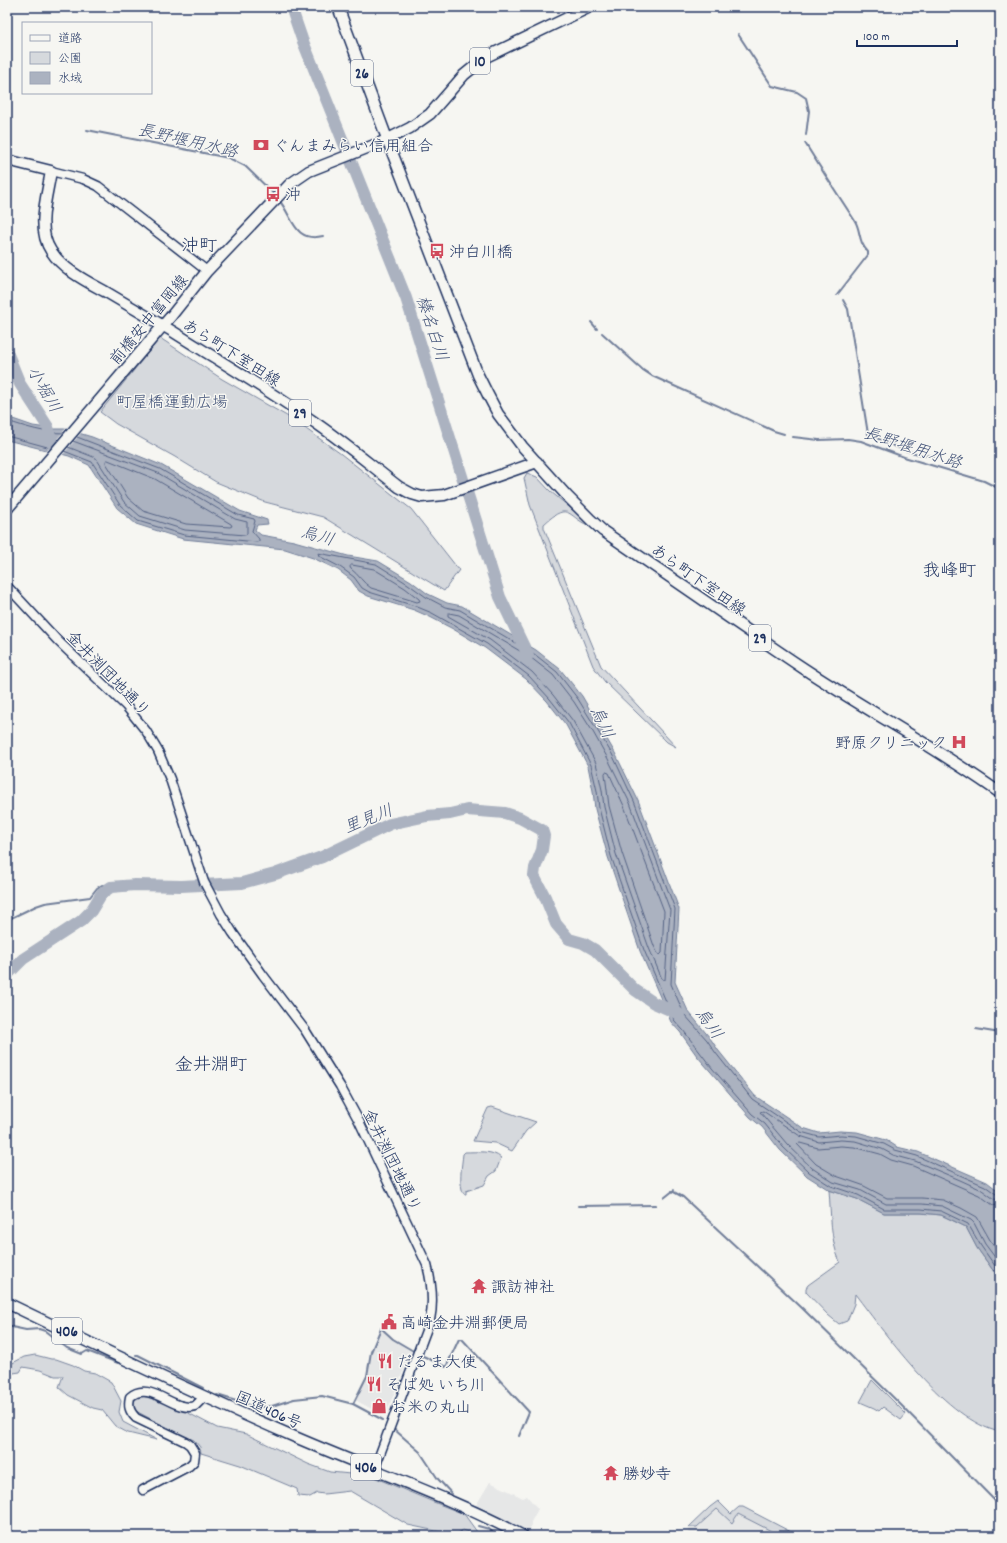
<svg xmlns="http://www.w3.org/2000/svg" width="1007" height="1543" font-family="Dekko,'Klee One',sans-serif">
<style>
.built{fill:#e6e7e7}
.green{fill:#d6d9dd;stroke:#78849e}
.water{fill:#abb2c0;stroke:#717e99}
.pier{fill:#f6f6f2}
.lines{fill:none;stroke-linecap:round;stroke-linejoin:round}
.shore{stroke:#556385;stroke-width:1}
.stream{stroke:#717e99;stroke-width:2}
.river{stroke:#abb2c0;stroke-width:12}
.tertiary-casing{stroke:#1b2f5e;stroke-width:11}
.primary-casing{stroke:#1b2f5e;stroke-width:13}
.trunk-casing{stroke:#1b2f5e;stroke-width:13}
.tertiary{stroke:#f6f6f2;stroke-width:8}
.primary{stroke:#f6f6f2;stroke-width:10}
.trunk{stroke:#f6f6f2;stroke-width:10}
.labels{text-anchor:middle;stroke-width:3;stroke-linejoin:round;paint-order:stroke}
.shield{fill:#f6f6f2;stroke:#5d6b8a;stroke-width:1}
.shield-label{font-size:15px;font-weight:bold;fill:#1b2f5e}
.poi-label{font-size:16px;fill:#1b2f5e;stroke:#f6f6f2;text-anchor:start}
.street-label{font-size:16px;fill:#1b2f5e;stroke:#f6f6f2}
.park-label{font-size:16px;fill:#405177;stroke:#f6f6f2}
.water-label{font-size:17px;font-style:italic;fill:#46567b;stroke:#f6f6f2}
.quarter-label{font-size:18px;fill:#1b2f5e;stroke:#f6f6f2}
</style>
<rect width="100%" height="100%" fill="#f6f6f2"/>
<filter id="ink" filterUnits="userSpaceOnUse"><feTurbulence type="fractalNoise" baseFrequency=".025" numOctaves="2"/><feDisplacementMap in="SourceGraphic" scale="8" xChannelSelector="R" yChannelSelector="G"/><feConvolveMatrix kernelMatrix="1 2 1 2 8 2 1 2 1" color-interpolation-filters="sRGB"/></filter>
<g filter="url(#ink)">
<!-- built -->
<g class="built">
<path d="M 382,1330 L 411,1352 L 385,1416 L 355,1400 L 368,1377 L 372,1352 Z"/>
<path d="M 490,1482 L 523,1498 L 527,1496 L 538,1509 L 531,1522 L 530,1535 L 475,1507 Z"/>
<path d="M 717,1509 L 732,1523 L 738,1514 L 771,1531 L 770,1536 L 688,1536 L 689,1527 L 697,1527 Z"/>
</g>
<!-- green -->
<g class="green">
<path d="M 160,338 L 222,379 L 292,419 L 341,454 L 411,509 L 459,570 L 444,591 L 323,517 L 265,502 L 216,482 L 175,457 L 116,424 L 100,412 Z"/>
<path d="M 527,473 L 537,477 L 550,491 L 593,527 C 567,519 571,499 544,524 L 544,528 L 601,666 L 676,747 L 667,742 L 605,682 L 593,666 L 530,505 L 524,478 Z"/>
<path d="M 492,1107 L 536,1122 L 526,1131 L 512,1151 L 495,1143 L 473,1141 L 488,1108 Z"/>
<path d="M 465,1152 C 476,1152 493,1150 501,1158 L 496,1171 L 489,1176 L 484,1185 L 466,1191 L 466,1194 L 464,1194 C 458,1185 462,1164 463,1154 Z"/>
<path d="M 829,1190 L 857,1199 L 884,1213 L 921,1213 L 941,1215 L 966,1227 L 977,1248 L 1000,1280 L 1000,1432 C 947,1421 887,1336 855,1294 L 854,1304 L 847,1321 L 839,1324 L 828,1315 L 806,1292 L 806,1288 L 808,1285 L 840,1262 C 830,1240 831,1214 829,1190 Z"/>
<path d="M 35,1355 L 51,1359 L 56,1359 L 73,1365 L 84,1371 L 95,1373 L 111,1382 L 121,1401 L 119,1412 L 123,1422 L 157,1440 L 128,1433 L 115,1426 L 102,1410 L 93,1408 L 68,1395 L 59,1387 L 63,1376 L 55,1376 L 40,1370 L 23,1367 L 20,1372 L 7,1374 L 7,1366 L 24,1357 Z"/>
<path d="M 872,1380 L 906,1414 L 901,1420 L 883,1407 L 879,1411 L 874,1408 L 860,1402 Z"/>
<path d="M 143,1396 L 173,1405 L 217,1428 L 246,1434 L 308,1464 L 330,1472 L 371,1476 L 431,1501 L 464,1514 L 480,1536 L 473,1536 L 469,1532 L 463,1530 L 455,1535 L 408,1525 L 350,1491 L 324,1494 L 317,1493 L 310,1497 L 298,1496 L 297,1489 L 240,1465 L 201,1453 L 200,1447 L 194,1440 L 175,1432 L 134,1410 L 134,1402 L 137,1397 Z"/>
<path d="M 718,1501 L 731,1514 L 739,1507 L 743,1507 L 793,1533 L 811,1532 L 822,1536 L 781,1536 L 738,1514 L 732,1523 L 717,1509 L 697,1527 L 689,1527 L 710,1507 Z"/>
</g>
<!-- water -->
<path class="water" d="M 7,417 L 33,426 L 54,429 L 65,429 L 92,437 L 161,465 L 240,511 L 267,520 L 268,524 L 257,525 L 255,530 L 261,535 L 294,541 L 348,556 L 378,561 L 411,581 L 428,594 L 447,603 L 462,606 L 536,650 L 560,669 L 582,696 L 615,753 L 638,800 L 679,909 L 675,982 L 688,1011 L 710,1038 L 718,1050 L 755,1096 L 803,1128 L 819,1133 L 840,1131 L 857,1132 L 886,1140 L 897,1147 L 918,1152 L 987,1182 L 1000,1192 L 1000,1280 L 977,1248 L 966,1227 L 954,1221 L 941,1215 L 921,1213 L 884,1213 L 857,1199 L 829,1190 L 807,1176 L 780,1150 L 762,1127 L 750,1117 L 697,1056 L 680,1032 L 671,1022 L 640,951 L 608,857 L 595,809 L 593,791 L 588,766 L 566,725 L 547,701 L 526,679 L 485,648 L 453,629 L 430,617 L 414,610 L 368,596 L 359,591 L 351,580 L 338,570 L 313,558 L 285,549 L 183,539 L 136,524 L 117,508 L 89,465 L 69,456 L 7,440 Z"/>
<!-- pier -->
<path class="pier" d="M 67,427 L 82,432 L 61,457 L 46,452 Z"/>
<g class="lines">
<!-- shore -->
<g class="shore">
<path d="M 7,421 C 26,427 44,433 64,433"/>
<path d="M 7,436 L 51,448"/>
<path d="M 68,447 L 96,458 L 124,502 L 140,516 L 185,530 L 245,535 L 247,534 L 247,522 L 235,519 L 158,473 L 73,441"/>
<path d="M 64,451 L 92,462 L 120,505 L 138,521 L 184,535 L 257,542 L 259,541 L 259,539 L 252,531 L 255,521 L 254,519 L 238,515 L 160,469 L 77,437"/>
<path d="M 108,460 L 155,479 L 231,524 L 232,526 L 230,527 L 186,524 L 143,511 L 128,498 L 106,463 L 106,461 Z"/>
<path d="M 352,565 L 374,569 L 405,588 L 419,599 L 420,601 L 417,602 L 371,588 C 363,583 358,574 351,569 L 350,567 Z"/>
<path d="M 449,613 L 459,615 L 530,657 L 553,675 L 574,702 L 593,732 L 607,757 L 630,803 L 670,910 L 665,980 L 662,979 L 649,948 L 616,854 L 604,807 L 602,790 L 596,763 L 573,721 L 553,695 L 532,672 L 490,640 L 448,616 L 448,614 Z"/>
<path d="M 606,772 L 609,773 L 624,806 L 664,911 L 662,953 L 660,955 L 658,954 L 654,946 L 622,853 L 609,806 L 605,774 Z"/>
<path d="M 1000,1195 L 996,1194 L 985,1186 L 962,1176 L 917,1156 L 895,1150 L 884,1144 L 856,1136 L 841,1135 L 819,1137 L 801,1132 L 752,1099 L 715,1052 L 707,1040 L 684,1014 L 671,984 L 675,909 L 634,801 L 612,754 L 578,699 L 557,672 L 533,653 L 460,610 L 445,607 L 426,597 L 408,584 L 376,564 L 318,553 L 319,556 L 340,567 L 354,577 L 362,588 L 369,592 L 415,606 L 432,613 L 487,644 L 529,676 L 550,699 L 569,723 L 591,765 L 597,791 L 599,808 L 611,856 L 644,950 L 674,1020 L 683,1030 L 712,1068 L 752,1114 L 765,1124 L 783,1147 L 809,1172 L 831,1186 L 858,1195 L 884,1209 L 921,1209 L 941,1211 L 968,1224 L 981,1246 L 1000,1273"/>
<path d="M 1000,1200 L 994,1199 L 982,1190 L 960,1180 L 915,1161 L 893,1155 L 882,1149 L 855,1141 L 841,1140 L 819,1142 L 800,1136 L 763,1111 L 760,1112 L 787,1144 L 812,1168 L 833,1182 L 860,1190 L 886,1204 L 922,1204 L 942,1206 L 971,1220 L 974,1223 L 985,1244 L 1000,1264"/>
<path d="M 1000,1206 L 993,1205 L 979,1195 L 913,1166 L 891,1160 L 880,1154 L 854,1147 L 841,1146 L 818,1148 L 800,1143 L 797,1144 L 816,1164 L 836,1176 L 862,1185 L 887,1198 L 922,1198 L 943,1200 L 961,1208 L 977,1217 L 990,1240 L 1000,1254"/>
</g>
<!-- stream -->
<g class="stream">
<path d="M 738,34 L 772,86 L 797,92 L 806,98 L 809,111 L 806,135"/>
<path d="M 87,130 L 229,158 L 245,166 L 275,195"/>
<path d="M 805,143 C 821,169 838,195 855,221 C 861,231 858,242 868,252 L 868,255 L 837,295"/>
<path d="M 279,200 C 293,217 294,243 323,236"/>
<path d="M 843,300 L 848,309 L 868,434 C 889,444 910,455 934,456"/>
<path d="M 591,322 L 597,329"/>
<path d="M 602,333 L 643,370 L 652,376 L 774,431 L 784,434"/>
<path d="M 793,437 L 819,440 L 848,439 L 861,441 L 904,457 L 984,481 L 1000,489"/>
<path d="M 7,920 L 36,906 L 45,903 L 90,897 L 97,888 L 102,885 L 111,887"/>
<path d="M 976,1029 L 1000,1033"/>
<path d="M 672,1191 L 683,1197 L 801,1307 L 900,1404 L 1000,1506"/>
<path d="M 664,1198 L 674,1190"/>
<path d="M 578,1206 L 656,1205"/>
<path d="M 7,1326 L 26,1330 L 39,1329 L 45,1331 L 67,1348 L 82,1354 L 87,1351 L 118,1363"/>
<path d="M 419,1354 L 446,1367 L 459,1339 L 462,1339 L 529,1412 L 519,1436"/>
<path d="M 136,1355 L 138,1355 L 203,1388"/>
<path d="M 217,1395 L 249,1405 L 263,1407 L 272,1406 L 294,1399 L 322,1396 L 353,1404 L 383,1420"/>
<path d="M 353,1404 L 367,1376 L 371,1352 L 381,1328 L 393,1339 L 415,1352"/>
<path d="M 395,1430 L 420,1452 L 438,1479 L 452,1494"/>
<path d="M 478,1526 L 489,1529 L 497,1536"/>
</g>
<!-- river -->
<g class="river">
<path d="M 291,7 L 302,39 L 406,298 L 500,597 L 528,655"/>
<path d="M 7,352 L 20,384 L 48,427 L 52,443"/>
<path d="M 7,975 L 23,959 L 81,921 L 91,911 L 102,893 L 111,887 L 135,885 L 181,886 L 242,883 L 275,874 L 322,857 L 390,824 L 427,816 L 450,814 L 467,810 L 505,813 L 520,818 L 542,830 L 544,836 L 542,850 L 535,868 L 534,876 L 545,897 L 556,924 L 562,931 L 569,939 L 583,943 L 595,950 L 635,990 L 654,1003 L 679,1014"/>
</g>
<defs>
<g id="tertiary">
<path d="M 51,171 L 83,179 L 98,186 L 207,271"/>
<path d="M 7,586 L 58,641 L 126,706 L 146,731 L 158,751 L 170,779 L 204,882 L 221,914 L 233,933 L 263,975 L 305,1030 L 340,1086 L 359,1121 L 427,1265 C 432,1284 434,1301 430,1320 L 374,1470"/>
<path d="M 143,1490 L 189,1466 L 194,1461 L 195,1453 L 190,1445 L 186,1442 L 136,1418 C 129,1411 128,1406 130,1397 C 150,1379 174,1413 195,1406 L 204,1397"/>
</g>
<g id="primary">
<path d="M 338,7 L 392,152 L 478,375 L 488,395 L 498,414 L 522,446 L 568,497 L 591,520 L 603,531 C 670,577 736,623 803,668 C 868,711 937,748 1000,793"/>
<path d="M 7,160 L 51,171 C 47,197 36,228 51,251 C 63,270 88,282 106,292 C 128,305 150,318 172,331 C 221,362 272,392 320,426 C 347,445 373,467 399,487 L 412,494 L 422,497 L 444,495 L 537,462"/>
<path d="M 7,509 L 172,315 L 207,271 L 290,184 L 309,171 L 382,142 L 410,128 L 430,114 L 464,75 L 486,57 L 590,7"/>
</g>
<path id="trunk" d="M 7,1303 C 102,1349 198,1395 295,1437 C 371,1470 450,1497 523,1536"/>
</defs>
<!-- tertiary casing -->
<use href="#tertiary" class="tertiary-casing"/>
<!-- primary casing -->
<use href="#primary" class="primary-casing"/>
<!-- trunk casing -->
<use href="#trunk" class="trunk-casing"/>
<!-- tertiary -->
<use href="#tertiary" class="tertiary"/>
<!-- primary -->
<use href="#primary" class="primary"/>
<!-- trunk -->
<use href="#trunk" class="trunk"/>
</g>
</g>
<!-- icons -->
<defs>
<symbol id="bank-bare" viewBox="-9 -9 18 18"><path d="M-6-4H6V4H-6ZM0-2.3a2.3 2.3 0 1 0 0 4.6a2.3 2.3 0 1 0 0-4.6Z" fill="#d1495b" stroke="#f6f6f2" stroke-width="2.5" paint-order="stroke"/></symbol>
<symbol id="bus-bare" viewBox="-9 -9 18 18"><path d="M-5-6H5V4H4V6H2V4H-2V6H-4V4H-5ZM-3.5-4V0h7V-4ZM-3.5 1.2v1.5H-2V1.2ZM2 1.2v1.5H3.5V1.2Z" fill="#d1495b" stroke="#f6f6f2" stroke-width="2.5" paint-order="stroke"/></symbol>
<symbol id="hospital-bare" viewBox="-9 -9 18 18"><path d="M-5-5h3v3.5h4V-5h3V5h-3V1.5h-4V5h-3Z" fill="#d1495b" stroke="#f6f6f2" stroke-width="2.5" paint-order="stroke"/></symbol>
<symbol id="temple-bare" viewBox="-9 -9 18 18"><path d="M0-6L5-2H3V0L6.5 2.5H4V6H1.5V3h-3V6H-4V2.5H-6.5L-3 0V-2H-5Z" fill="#d1495b" stroke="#f6f6f2" stroke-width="2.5" paint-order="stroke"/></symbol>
<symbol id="civic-bare" viewBox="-9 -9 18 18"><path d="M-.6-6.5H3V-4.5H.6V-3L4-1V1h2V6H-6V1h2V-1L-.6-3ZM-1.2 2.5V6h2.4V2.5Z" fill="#d1495b" stroke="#f6f6f2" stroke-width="2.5" paint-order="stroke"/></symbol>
<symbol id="restaurant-bare" viewBox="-9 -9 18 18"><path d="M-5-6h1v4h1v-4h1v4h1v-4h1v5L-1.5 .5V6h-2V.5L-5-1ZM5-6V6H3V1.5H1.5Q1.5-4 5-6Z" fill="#d1495b" stroke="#f6f6f2" stroke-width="2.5" paint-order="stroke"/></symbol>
<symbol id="shop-bare" viewBox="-9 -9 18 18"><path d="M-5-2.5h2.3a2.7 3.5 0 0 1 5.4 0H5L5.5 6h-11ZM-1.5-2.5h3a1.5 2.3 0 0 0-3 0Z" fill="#d1495b" stroke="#f6f6f2" stroke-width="2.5" paint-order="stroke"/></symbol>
</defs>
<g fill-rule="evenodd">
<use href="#bank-bare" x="250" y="134" width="22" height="22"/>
<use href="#bus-bare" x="262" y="183" width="22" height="22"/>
<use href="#bus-bare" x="426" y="240" width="22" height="22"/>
<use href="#hospital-bare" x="948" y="731" width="22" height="22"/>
<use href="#temple-bare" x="468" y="1275" width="22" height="22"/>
<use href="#civic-bare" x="378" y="1311" width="22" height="22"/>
<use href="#restaurant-bare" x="374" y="1350" width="22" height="22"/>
<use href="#restaurant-bare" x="363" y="1373" width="22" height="22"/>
<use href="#shop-bare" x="368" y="1395" width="22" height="22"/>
<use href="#temple-bare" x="600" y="1462" width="22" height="22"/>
</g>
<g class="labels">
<!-- shield labels -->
<g class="shield">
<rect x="470" y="48" width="20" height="26" rx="3"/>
<rect x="351" y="60" width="22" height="26" rx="3"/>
<rect x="289" y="400" width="22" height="26" rx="3"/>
<rect x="749" y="625" width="22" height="26" rx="3"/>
<rect x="52" y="1318" width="30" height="26" rx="3"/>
<rect x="351" y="1454" width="30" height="26" rx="3"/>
</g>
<g class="shield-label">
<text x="480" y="66">10</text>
<text x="362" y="78">26</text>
<text x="300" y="418">29</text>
<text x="760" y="643">29</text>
<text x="67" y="1336">406</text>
<text x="366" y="1472">406</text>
</g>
<!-- poi labels -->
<g class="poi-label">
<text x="273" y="151">ぐんまみらい信用組合</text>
<text x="285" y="200">沖</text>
<text x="449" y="257">沖白川橋</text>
<text x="947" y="748" text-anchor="end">野原クリニック</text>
<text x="491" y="1292">諏訪神社</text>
<text x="401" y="1328">高崎金井淵郵便局</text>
<text x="397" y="1367">だるま大使</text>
<text x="386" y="1390">そば処 いち川</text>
<text x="391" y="1412">お米の丸山</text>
<text x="623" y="1479">勝妙寺</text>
</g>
<!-- street labels -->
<g class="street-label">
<text transform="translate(148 319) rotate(-50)" y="6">前橋安中富岡線</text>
<text transform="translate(232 352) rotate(32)" y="6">あら町下室田線</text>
<text transform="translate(699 579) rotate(35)" y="6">あら町下室田線</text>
<text transform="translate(109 673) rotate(46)" y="6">金井渕団地通り</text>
<text transform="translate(393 1160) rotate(64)" y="6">金井渕団地通り</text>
<text transform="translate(269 1409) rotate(24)" y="6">国道406号</text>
</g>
<!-- park labels -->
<g class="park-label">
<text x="172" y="407">町屋橋運動広場</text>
</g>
<!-- water labels -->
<g class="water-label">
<text transform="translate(188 140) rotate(13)" y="6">長野堰用水路</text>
<text transform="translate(433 328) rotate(72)" y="6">榛名白川</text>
<text transform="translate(45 389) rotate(60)" y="6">小堀川</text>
<text transform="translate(913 447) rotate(18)" y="6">長野堰用水路</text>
<text transform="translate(318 535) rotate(16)" y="6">烏川</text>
<text transform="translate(603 722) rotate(65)" y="6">烏川</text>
<text transform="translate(368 818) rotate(-22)" y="6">里見川</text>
<text transform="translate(710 1023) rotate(55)" y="6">烏川</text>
</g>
<!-- quarter labels -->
<g class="quarter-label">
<text x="199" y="251">沖町</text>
<text x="949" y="576">我峰町</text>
<text x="211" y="1070">金井淵町</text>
</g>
</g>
<!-- margin -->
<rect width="1007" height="1543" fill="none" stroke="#f6f6f2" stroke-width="24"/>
<rect x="12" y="12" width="983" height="1519" fill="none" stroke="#1b2f5e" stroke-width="1.5" filter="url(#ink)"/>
<!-- legend -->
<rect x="22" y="22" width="130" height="72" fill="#f6f6f2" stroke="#9ea6b7"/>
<rect x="30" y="35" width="20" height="6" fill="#f6f6f2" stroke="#9ea6b7"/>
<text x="58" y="42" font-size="12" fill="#1b2f5e">道路</text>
<rect x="30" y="52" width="20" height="12" fill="#d6d9dd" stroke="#9ea6b7"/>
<text x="58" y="62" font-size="12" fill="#1b2f5e">公園</text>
<rect x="30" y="72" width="20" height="12" fill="#abb2c0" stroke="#9ea6b7"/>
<text x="58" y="82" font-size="12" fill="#1b2f5e">水域</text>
<!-- scale -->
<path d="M857 40v6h100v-6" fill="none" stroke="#1b2f5e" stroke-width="2"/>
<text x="863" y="40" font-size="12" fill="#1b2f5e" stroke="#f6f6f2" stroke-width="3" paint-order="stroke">100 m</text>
</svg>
